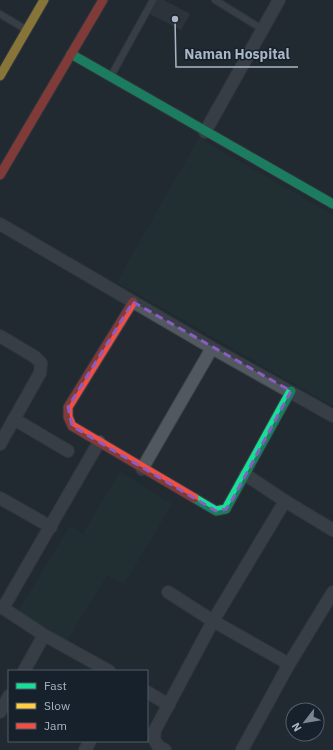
<svg xmlns="http://www.w3.org/2000/svg" width="333" height="750" font-family="'IBM Plex Sans',sans-serif">
<style>
.green{fill:#203537}
.building{fill:#383f45}
.lines{fill:none;stroke-linecap:round;stroke-linejoin:round}
.lane-casing{stroke:#3f444a;stroke-width:8}
.street-casing{stroke:#3f444a;stroke-width:14}
.fast-casing{stroke:#3f444a;stroke-width:11}
.slow-casing{stroke:#3f444a;stroke-width:11}
.jam-casing{stroke:#3f444a;stroke-width:11}
.lane{stroke:#525860;stroke-width:6}
.street{stroke:#525860;stroke-width:12}
.fast{stroke:#16e098;stroke-width:9}
.slow{stroke:#ffcf43;stroke-width:9}
.jam{stroke:#f24e42;stroke-width:9}
.marked{fill:none;stroke:#8b5cc1;stroke-width:3;stroke-dasharray:8 5;stroke-linejoin:round}
.leader{fill:none;stroke:#aab6c5;stroke-width:1.5}
.callout-dot{fill:#aab6c5;stroke:#16212c;stroke-width:1.5}
.callout-label{font-size:14px;text-anchor:middle;font-weight:bold;fill:#aab6c5;stroke:#16212c;stroke-width:3;stroke-linejoin:round;paint-order:stroke}
</style>
<rect width="100%" height="100%" fill="#232a31"/>
<!-- green -->
<g class="green">
<path d="M 199,138 L 333,215 L 333,406 L 117,282 Z"/>
<path d="M 120,472 L 172,504 L 124,584 L 107,575 L 67,641 L 18,612 L 70,526 L 83,534 Z"/>
</g>
<!-- building -->
<path class="building" d="M 157,0 L 164,0 L 190,14 L 181,30 L 150,14 Z"/>
<g class="lines">
<defs>
<g id="lane">
<path d="M 215,0 L 262,29"/>
<path d="M 0,14 L 25,29"/>
<path d="M 111,76 L 153,0"/>
</g>
<g id="street">
<path d="M 205,132 L 279,0"/>
<path d="M 0,224 L 212,348 L 333,416"/>
<path d="M 0,336 L 35,357 L 41,363 L 40,373 L 0,444"/>
<path d="M 14,419 L 68,451"/>
<path d="M 142,469 L 212,348"/>
<path d="M 246,475 L 285,501 L 333,530"/>
<path d="M 0,498 L 51,527"/>
<path d="M 168,592 L 213,621 L 289,664"/>
<path d="M 0,606 L 44,635 L 109,671"/>
<path d="M 3,608 L 99,442"/>
<path d="M 24,671 L 44,635"/>
<path d="M 147,692 L 169,705"/>
<path d="M 0,712 L 9,696"/>
<path d="M 85,750 L 90,741"/>
<path d="M 165,750 L 158,746 L 154,739 L 155,730 L 213,621 L 285,501"/>
<path d="M 242,750 L 289,664 L 333,592"/>
</g>
<g id="fast">
<path d="M 71,54 L 333,204"/>
<path d="M 194,498 L 216,511 L 226,509 L 291,391"/>
</g>
<path id="slow" d="M 0,76 L 44,0"/>
<g id="jam">
<path d="M 0,175 L 103,0"/>
<path d="M 133,302 L 68,407 L 68,417 L 72,426 L 194,498"/>
</g>
</defs>
<!-- lane casing -->
<use href="#lane" class="lane-casing"/>
<!-- street casing -->
<use href="#street" class="street-casing"/>
<!-- fast casing -->
<use href="#fast" class="fast-casing"/>
<!-- slow casing -->
<use href="#slow" class="slow-casing"/>
<!-- jam casing -->
<use href="#jam" class="jam-casing"/>
<!-- lane -->
<use href="#lane" class="lane"/>
<!-- street -->
<use href="#street" class="street"/>
<!-- fast -->
<use href="#fast" class="fast"/>
<!-- slow -->
<use href="#slow" class="slow"/>
<!-- jam -->
<use href="#jam" class="jam"/>
</g>
<!-- marked area -->
<path d="M0 0H333V750H0ZM 133,302 L 291,391 L 231,502 L 226,509 L 216,511 L 72,426 L 68,407 Z" fill="#232a31" fill-opacity=".55" fill-rule="evenodd"/>
<path class="marked" d="M 133,302 L 291,391 L 231,502 L 226,509 L 216,511 L 72,426 L 68,407 Z"/>
<!-- callouts -->
<path class="leader" d="M175 19L176 67H298"/>
<circle class="callout-dot" cx="175" cy="19" r="4"/>
<g class="callout-label">
<text x="237" y="59">Naman Hospital</text>
</g>
<!-- legend -->
<rect x="8" y="670" width="140" height="72" fill="#16212c" stroke="#515d69"/>
<rect x="16" y="683" width="20" height="6" fill="#16e098" stroke="#515d69"/>
<text x="44" y="690" font-size="12" fill="#aab6c5">Fast</text>
<rect x="16" y="703" width="20" height="6" fill="#ffcf43" stroke="#515d69"/>
<text x="44" y="710" font-size="12" fill="#aab6c5">Slow</text>
<rect x="16" y="723" width="20" height="6" fill="#f24e42" stroke="#515d69"/>
<text x="44" y="730" font-size="12" fill="#aab6c5">Jam</text>
<!-- north arrow -->
<g transform="translate(305 722) rotate(239)"><circle r="19" fill="#16212c" stroke="#515d69"/>
<path d="M0-3L7 15L0 10L-7 15Z" fill="#7b8591"/>
<text y="-6" font-size="11" font-weight="bold" text-anchor="middle" fill="#aab6c5">N</text>
</g>
</svg>
